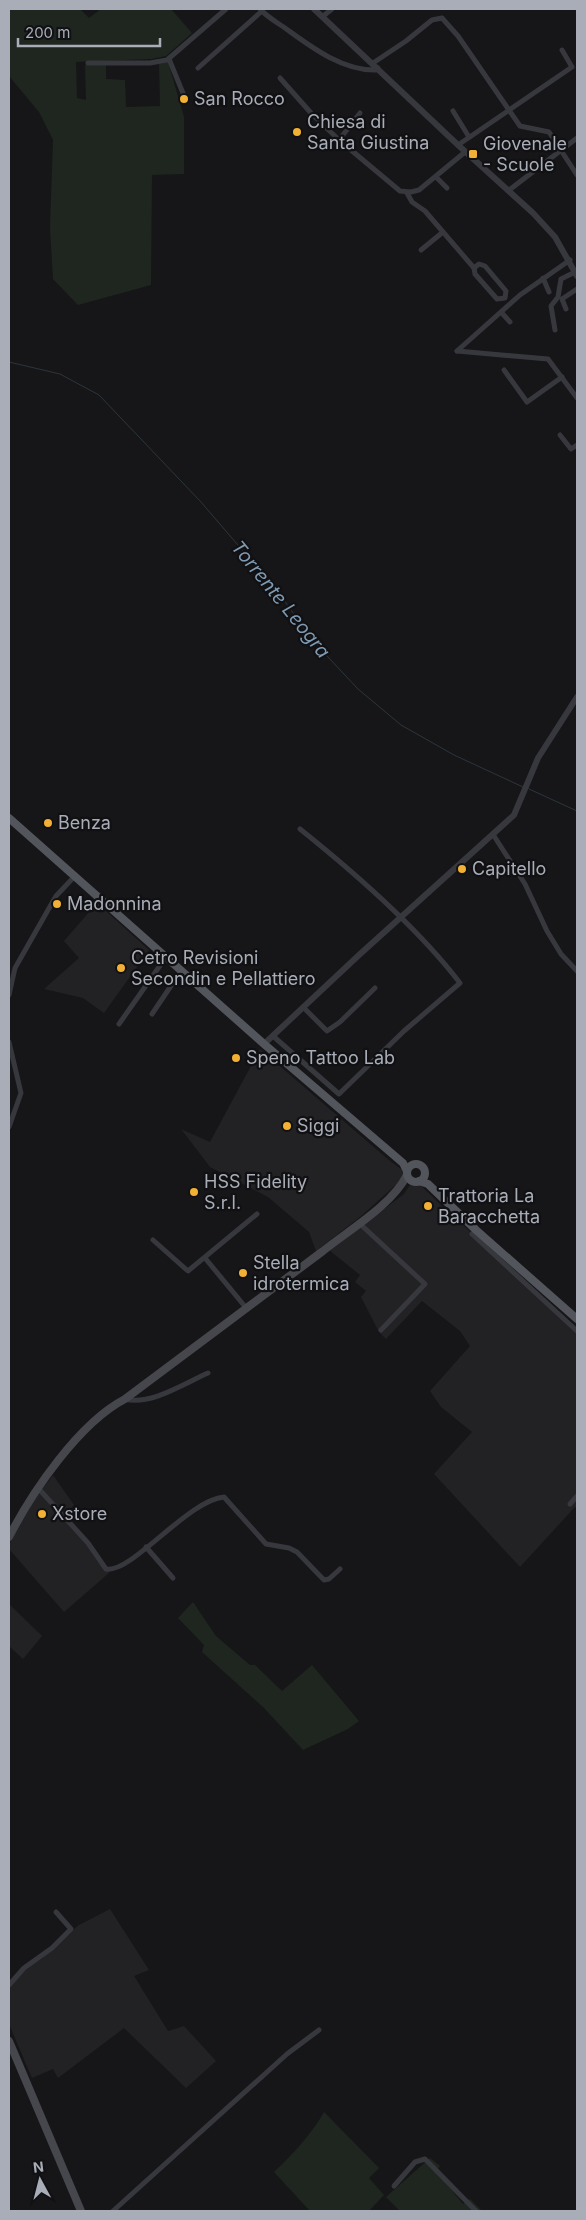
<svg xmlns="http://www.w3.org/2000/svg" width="586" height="2220" font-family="Inter,sans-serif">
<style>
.built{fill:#222225}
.green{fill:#1e261f}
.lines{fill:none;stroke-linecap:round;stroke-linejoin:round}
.stream{stroke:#2c353c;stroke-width:1}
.minor{stroke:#37383d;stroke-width:5}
.tertiary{stroke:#37383d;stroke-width:6}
.secondary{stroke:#45474d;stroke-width:8}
.primary{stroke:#53555c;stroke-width:8}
.poi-dot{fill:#f2b134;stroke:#111113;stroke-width:2}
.labels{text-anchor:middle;stroke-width:4.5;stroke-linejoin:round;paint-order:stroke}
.poi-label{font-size:18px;fill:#a8adb8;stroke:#111113;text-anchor:start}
.water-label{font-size:19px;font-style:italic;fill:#7f9bb3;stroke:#111113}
</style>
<rect width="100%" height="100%" fill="#161618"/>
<!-- built -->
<g class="built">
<path d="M 97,903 L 149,950 L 104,1013 L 83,998 L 44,989 L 79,958 L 64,941 Z"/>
<path d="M 260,1049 L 390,1161 L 408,1174 L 360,1217 L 316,1251 L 309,1232 L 268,1197 L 210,1167 L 181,1129 L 210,1142 Z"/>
<path d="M 414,1179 L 445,1209 L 577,1328 L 577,1508 L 575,1507 L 520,1567 L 434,1474 L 472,1432 L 441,1407 L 430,1391 L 470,1346 L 460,1331 L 422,1301 L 386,1339 L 379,1332 L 361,1297 L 366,1291 L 355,1282 L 360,1275 L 329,1250 L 404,1194 Z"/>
<path d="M 53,1475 L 74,1505 L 64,1515 L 110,1572 L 64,1612 L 9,1549 L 9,1545 L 27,1509 Z"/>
<path d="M 9,1604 L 42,1636 L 23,1659 L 9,1646 Z"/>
<path d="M 110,1909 L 149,1970 L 134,1976 L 168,2031 L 184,2026 L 216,2061 L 186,2088 L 124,2028 L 58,2078 L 53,2069 L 32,2078 L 9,2024 L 9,1984 L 79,1925 Z"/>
</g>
<!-- green -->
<g class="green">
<path d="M 9,9 L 80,9 L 89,18 L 101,9 L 171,9 L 192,33 L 166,56 L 152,59 L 76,62 L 77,98 L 86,100 L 85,65 L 106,64 L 106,79 L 125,80 L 126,107 L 160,106 L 159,64 L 168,62 L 184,117 L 184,174 L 152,175 L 151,285 L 78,305 L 53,279 L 50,228 L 53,140 L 39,112 L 9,76 Z"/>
<path d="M 193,1602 L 216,1636 L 250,1665 L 255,1665 L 282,1691 L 312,1665 L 359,1721 L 348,1729 L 303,1750 L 263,1707 L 202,1652 L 204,1645 L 178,1618 Z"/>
<path d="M 324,2112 L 379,2168 L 369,2178 L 384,2195 L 369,2211 L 310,2211 L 274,2172 C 293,2154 311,2135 324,2112 Z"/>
<path d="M 430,2158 L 440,2166 L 436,2171 L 463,2204 L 470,2199 L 482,2211 L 400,2211 L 386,2197 Z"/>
</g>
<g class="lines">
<!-- stream -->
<g class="stream">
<path d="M 9,362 L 60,374 L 99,395 L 201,502 L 279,593 L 313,641 L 358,689 L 401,725 L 454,755 L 523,787"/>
<path d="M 529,789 L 577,811"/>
</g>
<!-- minor -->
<g class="minor">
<path d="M 260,9 C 266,16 276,22 285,28 C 310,46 342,71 376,70 L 378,68"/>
<path d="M 322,17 L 332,9"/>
<path d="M 169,59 L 185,98"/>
<path d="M 88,63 L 150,63 L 167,60 L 226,9"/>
<path d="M 373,63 L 406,41 L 432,20 L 442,18 L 458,36 L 520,126 L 549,132 L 577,175"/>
<path d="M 198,68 L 262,11"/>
<path d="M 280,78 L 311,113 L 339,140 L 400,191 L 411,192 L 419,190 L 465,152"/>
<path d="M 453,111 L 469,137"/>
<path d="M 339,140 L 360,113"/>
<path d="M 458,145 L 572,67 L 562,50"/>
<path d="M 436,177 L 447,188"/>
<path d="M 508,191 L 577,138"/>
<path d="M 407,193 L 412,202 L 425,211 L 474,268"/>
<path d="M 421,250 L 443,232"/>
<path d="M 479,264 L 485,266 L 506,291 L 505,298 L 497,299 L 475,274 L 474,268 Z"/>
<path d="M 543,278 L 549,292"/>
<path d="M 566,309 L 562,299 L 577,289"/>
<path d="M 501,312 L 510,322"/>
<path d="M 555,330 L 551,306 L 558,297 L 561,279 L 575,272"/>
<path d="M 457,351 L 520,295 L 570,260"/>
<path d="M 457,351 L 548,359 L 577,398"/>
<path d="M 504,370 L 527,402 L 562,377"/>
<path d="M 560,435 L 571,449 L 577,445"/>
<path d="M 494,836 L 525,884 L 547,931 L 561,954 L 577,971"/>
<path d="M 9,995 L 15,968 L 56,896 L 74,877"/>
<path d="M 303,1007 L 327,1031 L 340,1022 L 375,988"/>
<path d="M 152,1014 L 181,971"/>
<path d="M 119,1024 L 166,957"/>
<path d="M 273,1036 L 339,1094 L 404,1031 L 460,983 C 417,927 355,873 300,829"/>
<path d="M 9,1042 L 21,1093 L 9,1127"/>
<path d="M 359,1223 L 425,1284 L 381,1330"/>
<path d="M 472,1234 L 577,1331"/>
<path d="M 153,1240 L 188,1271 L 257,1214"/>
<path d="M 205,1258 L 247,1309"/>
<path d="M 125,1399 C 150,1406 185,1383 208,1373"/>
<path d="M 38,1488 L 88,1543 L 106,1569 C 131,1574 188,1500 224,1497 L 266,1544 L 289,1548 L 297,1552 L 324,1580 L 329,1579 L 340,1569"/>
<path d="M 570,1504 L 577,1496"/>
<path d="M 146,1547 L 173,1578"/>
<path d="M 9,1985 L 24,1968 L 52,1948 L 71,1929 L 56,1912"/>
<path d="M 394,2186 L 415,2162 L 425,2159 L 476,2211"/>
<path d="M 113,2211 L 287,2054 L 319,2030"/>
</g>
<!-- tertiary -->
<g class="tertiary">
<path d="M 314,9 L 458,145 L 533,213 L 555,237 L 577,276"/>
<path d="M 264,1044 L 359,955 L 514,815 L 538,758 L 577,697"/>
</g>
<!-- secondary -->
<g class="secondary">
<path d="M 9,1537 C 32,1492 79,1423 125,1399 C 191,1349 257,1301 323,1251 C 349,1230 392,1205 407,1175"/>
<path d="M 9,2041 L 81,2211"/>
</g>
<!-- primary -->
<g class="primary">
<path d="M 9,818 L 264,1044 L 403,1163 L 407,1171"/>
<circle cx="416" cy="1173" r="9"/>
<path d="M 419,1181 L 428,1184 L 476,1230 L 577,1319"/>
</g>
</g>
<!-- markers -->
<g class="poi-dot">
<circle cx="184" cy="99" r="5"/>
<circle cx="297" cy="132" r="5"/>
<rect x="468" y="149" width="10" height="10" rx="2.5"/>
<circle cx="48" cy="823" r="5"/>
<circle cx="462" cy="869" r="5"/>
<circle cx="57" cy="904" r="5"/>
<circle cx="121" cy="968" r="5"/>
<circle cx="236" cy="1058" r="5"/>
<circle cx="287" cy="1126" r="5"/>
<circle cx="194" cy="1192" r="5"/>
<circle cx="428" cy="1206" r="5"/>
<circle cx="243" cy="1273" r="5"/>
<circle cx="42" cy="1514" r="5"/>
</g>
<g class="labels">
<!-- poi labels -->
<g class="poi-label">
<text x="194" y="105">San Rocco</text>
<text x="307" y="128">Chiesa di<tspan x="307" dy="21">Santa Giustina</tspan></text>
<text x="483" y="150">Giovenale<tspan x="483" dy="21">- Scuole</tspan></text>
<text x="58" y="829">Benza</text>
<text x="472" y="875">Capitello</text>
<text x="67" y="910">Madonnina</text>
<text x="131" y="964">Cetro Revisioni<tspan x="131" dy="21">Secondin e Pellattiero</tspan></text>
<text x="246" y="1064">Speno Tattoo Lab</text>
<text x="297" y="1132">Siggi</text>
<text x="204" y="1188">HSS Fidelity<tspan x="204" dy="21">S.r.l.</tspan></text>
<text x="438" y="1202">Trattoria La<tspan x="438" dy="21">Baracchetta</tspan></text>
<text x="253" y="1269">Stella<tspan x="253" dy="21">idrotermica</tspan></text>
<text x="52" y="1520">Xstore</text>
</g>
<!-- water labels -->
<g class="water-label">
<text transform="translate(281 599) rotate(51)" y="7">Torrente Leogra</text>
</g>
</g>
<!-- border -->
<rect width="586" height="2220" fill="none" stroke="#a8adb8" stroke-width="20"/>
<!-- north arrow -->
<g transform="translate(40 2180) rotate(353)" stroke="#111113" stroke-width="4" paint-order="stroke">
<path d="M0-4L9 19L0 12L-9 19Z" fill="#a8adb8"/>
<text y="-8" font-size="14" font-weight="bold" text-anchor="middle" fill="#a8adb8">N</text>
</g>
<!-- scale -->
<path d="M18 38v8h142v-8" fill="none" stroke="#a8adb8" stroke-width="2.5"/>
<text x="25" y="38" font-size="15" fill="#a8adb8" stroke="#111113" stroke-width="4" paint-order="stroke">200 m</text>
</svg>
